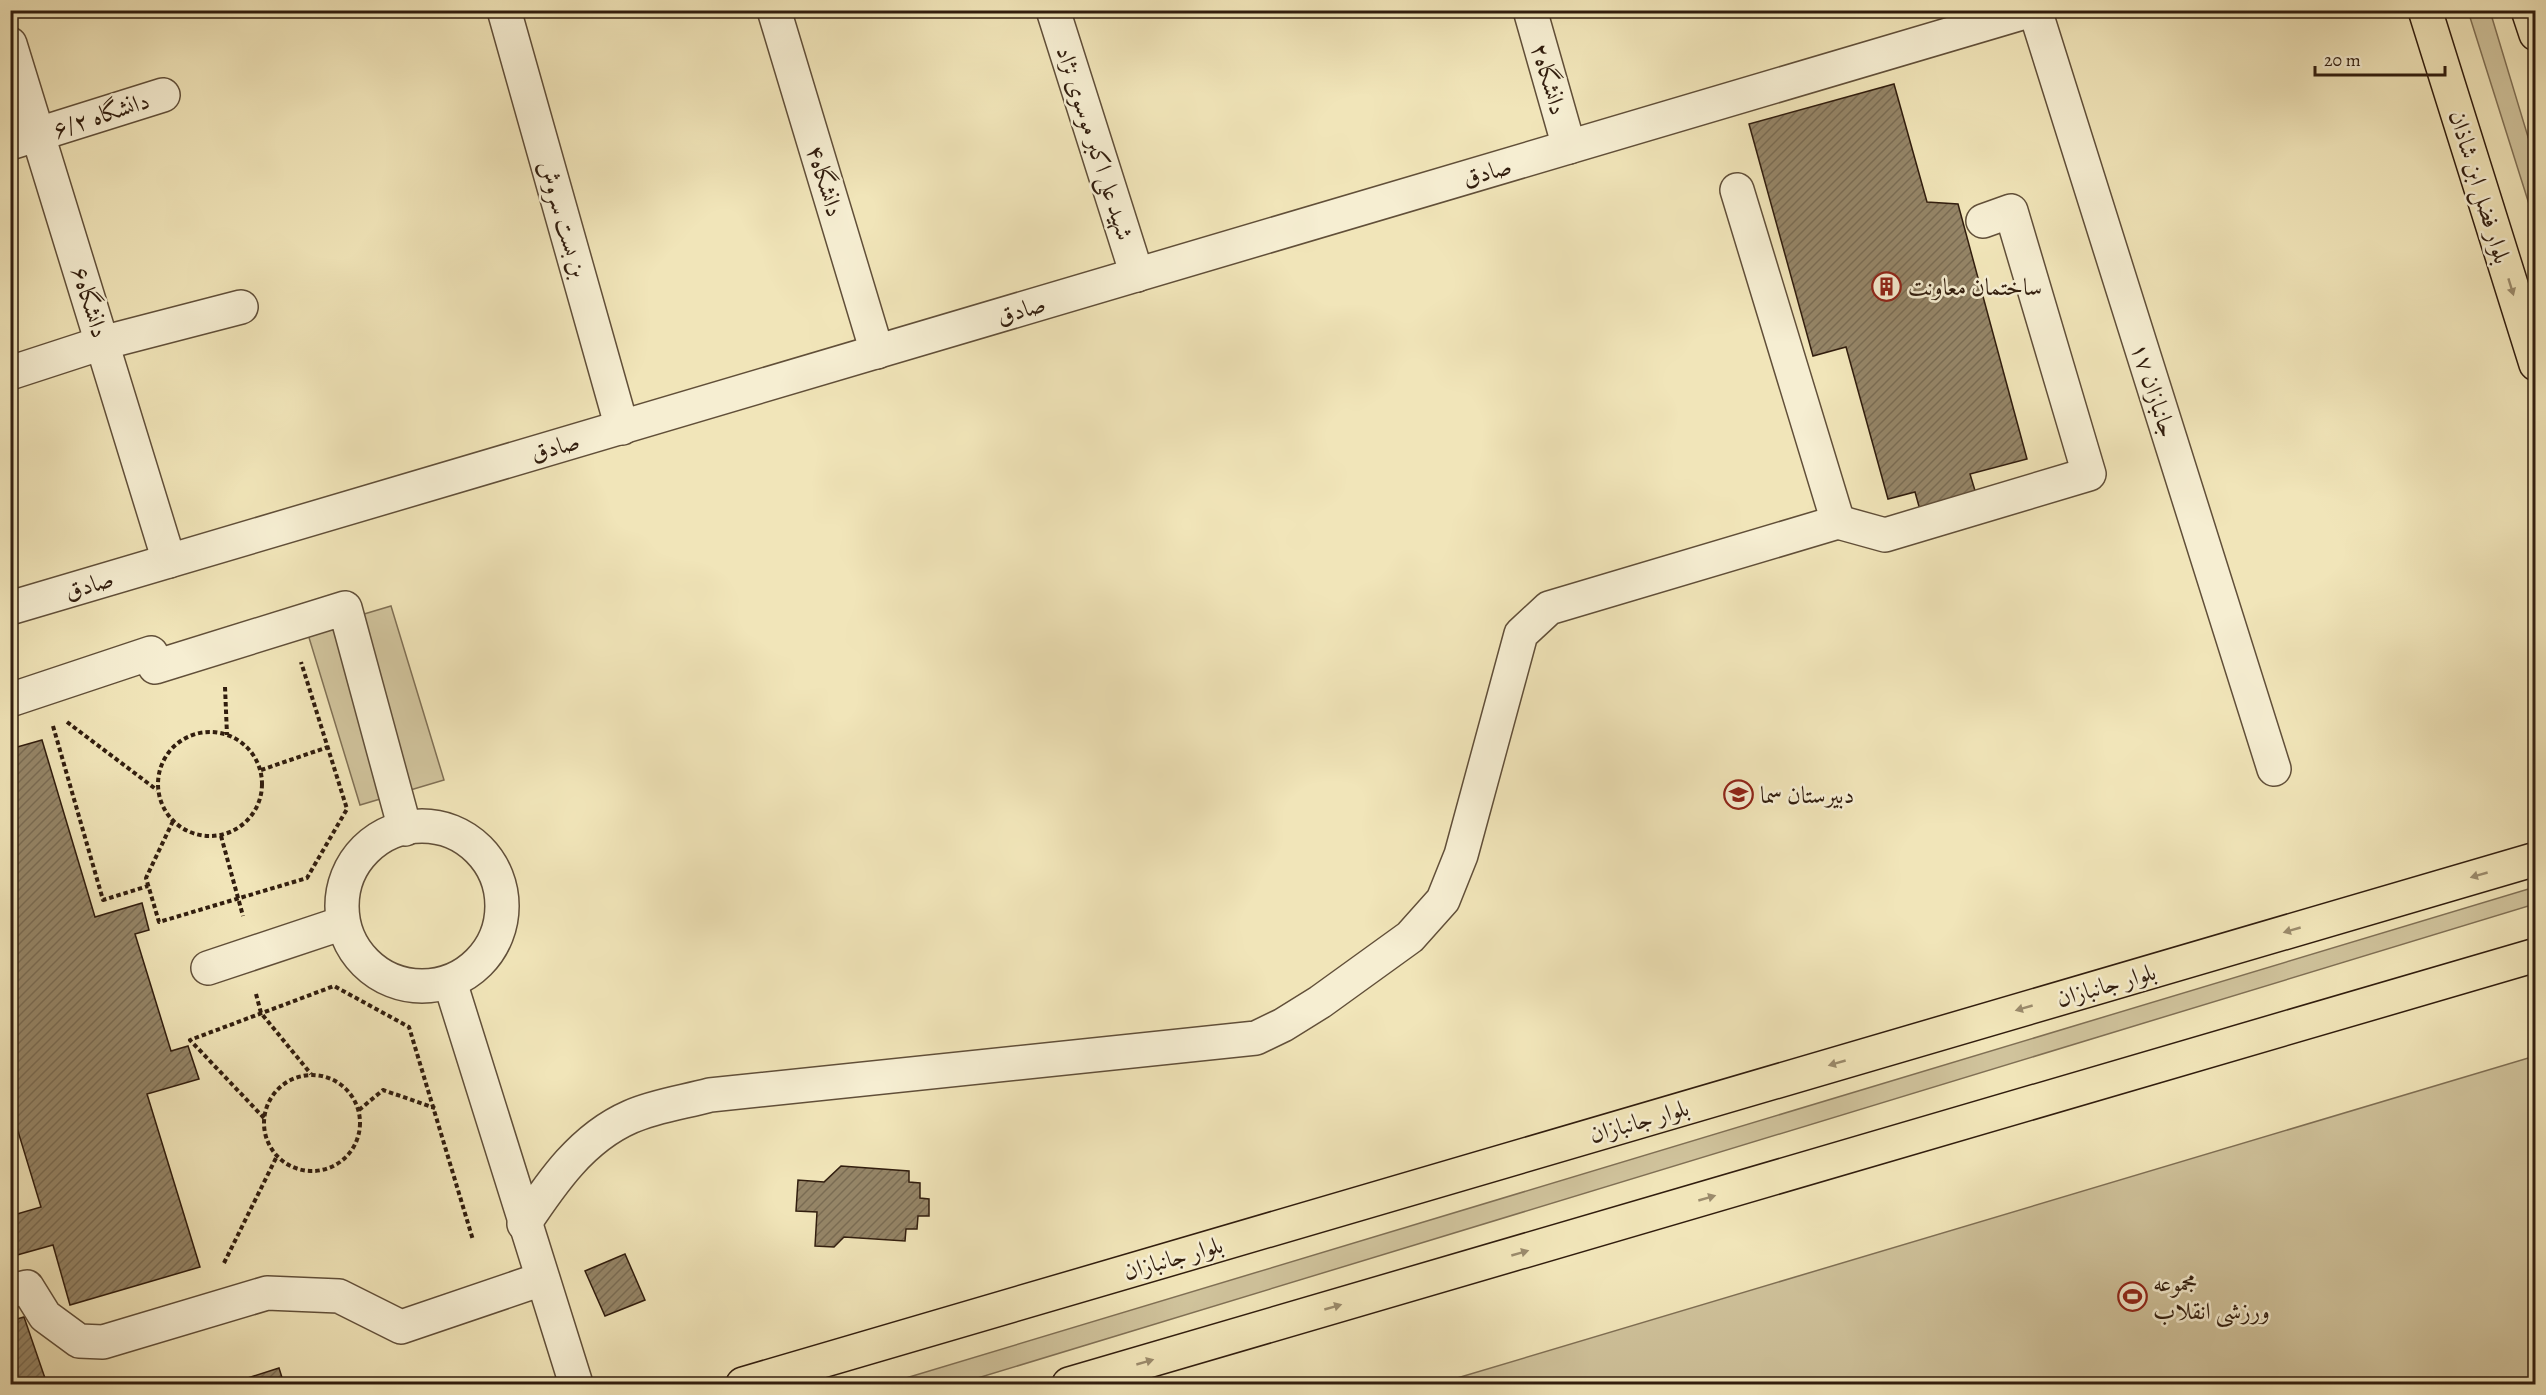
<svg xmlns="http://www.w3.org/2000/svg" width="2546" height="1395" font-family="Alegreya,Amiri,serif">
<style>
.grass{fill:#d0c39c;stroke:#807055;stroke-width:1.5}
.building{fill:url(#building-hatch);stroke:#311d0e;stroke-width:1.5}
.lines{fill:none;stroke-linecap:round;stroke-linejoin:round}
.minor-casing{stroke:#614f39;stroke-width:36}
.major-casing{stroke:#311d0e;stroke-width:36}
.path{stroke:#311d0e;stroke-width:4;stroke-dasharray:4.5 3;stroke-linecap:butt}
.minor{stroke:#f6eed2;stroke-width:33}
.major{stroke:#f1e5b9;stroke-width:33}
.oneway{fill:#9b8b6c}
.labels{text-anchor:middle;stroke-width:5;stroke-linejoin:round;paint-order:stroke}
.street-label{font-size:24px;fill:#311d0e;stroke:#f6eed2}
.poi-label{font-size:24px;fill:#311d0e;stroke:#f6eed2;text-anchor:start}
</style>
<defs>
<pattern id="building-hatch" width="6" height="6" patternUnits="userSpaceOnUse" patternTransform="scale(1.5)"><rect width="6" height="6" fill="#958567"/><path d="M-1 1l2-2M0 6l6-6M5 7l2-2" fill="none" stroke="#7a6c53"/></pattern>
</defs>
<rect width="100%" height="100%" fill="#f1e5b9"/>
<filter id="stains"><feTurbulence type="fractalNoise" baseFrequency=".00333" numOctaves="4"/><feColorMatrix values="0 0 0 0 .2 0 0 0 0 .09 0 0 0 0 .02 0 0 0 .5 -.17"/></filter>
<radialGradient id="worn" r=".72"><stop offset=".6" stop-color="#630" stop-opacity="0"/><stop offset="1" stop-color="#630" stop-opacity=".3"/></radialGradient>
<!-- grass -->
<g class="grass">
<path d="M 2468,11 L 2490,11 L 2535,160 L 2535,223 Z"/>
<path d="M 391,606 L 444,780 L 360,805 L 307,631 Z"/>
<path d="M 2535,887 L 2535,904 L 958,1384 L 886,1384 Z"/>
<path d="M 2535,1056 L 2535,1384 L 1437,1384 Z"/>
</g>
<!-- building -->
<g class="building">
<path d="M 1894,84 L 1927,202 L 1958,204 L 2027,459 L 1970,474 L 1976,494 L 1920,510 L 1915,492 L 1888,499 L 1846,347 L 1813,356 L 1749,124 Z"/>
<path d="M 42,740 L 95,917 L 142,903 L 149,930 L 135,934 L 171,1051 L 188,1046 L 199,1079 L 147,1094 L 200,1267 L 70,1305 L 53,1245 L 10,1257 L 10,1216 L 41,1207 L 10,1105 L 10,749 Z"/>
<path d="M 841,1166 L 909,1171 L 909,1182 L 920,1183 L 920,1198 L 929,1199 L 929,1216 L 918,1216 L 917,1229 L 906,1229 L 905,1241 L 844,1237 L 834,1247 L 815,1246 L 817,1212 L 796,1211 L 798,1180 L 824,1182 Z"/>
<path d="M 625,1254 L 645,1300 L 605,1316 L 585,1271 Z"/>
<path d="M 24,1317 L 47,1384 L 10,1384 L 10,1321 Z"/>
<path d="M 279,1368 L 284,1384 L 229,1384 Z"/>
</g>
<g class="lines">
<defs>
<g id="minor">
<path d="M 504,10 L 622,428"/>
<path d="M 774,10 L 877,352"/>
<path d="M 1053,10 L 1137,275"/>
<path d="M 1530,10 L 1569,147"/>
<path d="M 2035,10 L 2274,769"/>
<path d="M 10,44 L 169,561"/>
<path d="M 10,143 L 163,95"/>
<path d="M 10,373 L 102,343 L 241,307"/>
<path d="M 1838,522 L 1885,535 L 2089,474 L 2011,211 L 1983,221"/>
<path d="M 10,608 L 2032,10"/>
<path d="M 10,700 L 151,653 L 155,667 L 345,608 L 405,829"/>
<circle cx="422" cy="906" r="80"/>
<path d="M 208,968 L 343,923"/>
<path d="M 450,982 L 576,1384"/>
<path d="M 524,1224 C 552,1182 582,1138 630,1117 C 654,1106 684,1102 710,1095 L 1256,1038 L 1283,1025 L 1320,1002 L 1410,937 L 1443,900 L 1461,855 L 1521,634 L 1549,608 L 1838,522 L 1737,190"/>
<path d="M 10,1291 L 27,1287 L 45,1316 L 79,1341 L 103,1342 L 267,1293 L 339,1296 L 401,1327 L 542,1279"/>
</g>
<g id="major">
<path d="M 2425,10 L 2536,364"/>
<path d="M 2528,10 L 2536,34"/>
<path d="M 743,1384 L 2536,859"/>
<path d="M 1069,1384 L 2536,955"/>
</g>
</defs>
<!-- minor casing -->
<use href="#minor" class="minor-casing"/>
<!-- major casing -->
<use href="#major" class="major-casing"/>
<!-- path -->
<g class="path">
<path d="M 225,687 L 227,735"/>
<path d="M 67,722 L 157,790"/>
<path d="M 53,726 L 103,900 L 148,886"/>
<circle cx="210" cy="784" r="52"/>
<path d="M 261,770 L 328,747"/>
<path d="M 173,821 L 146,878 L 159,922 L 307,878 L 347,809 L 301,662"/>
<path d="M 221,836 L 243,916"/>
<path d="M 256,994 L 261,1013 L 311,1074"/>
<circle cx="312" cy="1123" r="48"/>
<path d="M 359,1110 L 383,1090 L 435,1108"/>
<path d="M 264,1118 L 190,1040 L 334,986 L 409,1027 L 473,1240"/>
<path d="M 224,1263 L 277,1156"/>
</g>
<!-- minor -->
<use href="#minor" class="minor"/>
<!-- major -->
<use href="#major" class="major"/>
</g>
<!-- one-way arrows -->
<defs><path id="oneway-solid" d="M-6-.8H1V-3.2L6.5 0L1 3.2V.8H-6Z" transform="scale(1.5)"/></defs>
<g class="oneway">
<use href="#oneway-solid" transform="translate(2511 287) rotate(73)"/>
<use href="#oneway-solid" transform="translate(2479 875) rotate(164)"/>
<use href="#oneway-solid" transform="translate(2292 930) rotate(164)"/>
<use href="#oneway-solid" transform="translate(2024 1008) rotate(164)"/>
<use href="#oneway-solid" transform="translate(1837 1063) rotate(164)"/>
<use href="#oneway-solid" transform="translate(1707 1198) rotate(-16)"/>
<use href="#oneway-solid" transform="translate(1520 1253) rotate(-16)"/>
<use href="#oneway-solid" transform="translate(1333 1307) rotate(-16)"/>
<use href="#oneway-solid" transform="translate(1145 1362) rotate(-16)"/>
</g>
<!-- icons -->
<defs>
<symbol id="building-ring" viewBox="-11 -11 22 22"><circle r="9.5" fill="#f6eed2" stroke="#8f2418" stroke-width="1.5"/><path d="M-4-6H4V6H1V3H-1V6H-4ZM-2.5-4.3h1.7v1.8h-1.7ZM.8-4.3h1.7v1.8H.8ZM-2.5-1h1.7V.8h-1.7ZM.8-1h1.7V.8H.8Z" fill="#8f2418"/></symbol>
<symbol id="school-ring" viewBox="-11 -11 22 22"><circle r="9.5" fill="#f6eed2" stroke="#8f2418" stroke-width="1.5"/><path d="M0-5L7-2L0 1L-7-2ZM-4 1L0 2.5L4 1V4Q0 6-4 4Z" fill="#8f2418"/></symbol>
<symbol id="stadium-ring" viewBox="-11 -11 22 22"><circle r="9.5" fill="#f6eed2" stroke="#8f2418" stroke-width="1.5"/><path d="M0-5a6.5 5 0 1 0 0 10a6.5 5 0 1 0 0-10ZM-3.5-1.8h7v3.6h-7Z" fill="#8f2418"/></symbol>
</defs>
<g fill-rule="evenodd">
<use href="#building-ring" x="1870" y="270" width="33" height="33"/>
<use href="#school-ring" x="1722" y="778" width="33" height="33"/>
<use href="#stadium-ring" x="2116" y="1280" width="33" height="33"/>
</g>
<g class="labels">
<!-- street labels -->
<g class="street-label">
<text transform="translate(1549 79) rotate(74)" y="8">دانشگاه۲</text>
<text transform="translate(101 115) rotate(-18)" y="8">دانشگاه ۶/۲</text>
<text transform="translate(1095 143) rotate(72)" y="8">شهید علی اکبر موسوی نژاد</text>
<text transform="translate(1487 172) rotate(-16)" y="8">صادق</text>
<text transform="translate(825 181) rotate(73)" y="8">دانشگاه۴</text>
<text transform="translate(2480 187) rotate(73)" y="8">بلوار فضل ابن شاذان</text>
<text transform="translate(563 219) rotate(74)" y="8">بن بست سروش</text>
<text transform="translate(90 302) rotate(73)" y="8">دانشگاه۶</text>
<text transform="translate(1021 310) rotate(-17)" y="8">صادق</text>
<text transform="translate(2154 390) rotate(72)" y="8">جانبازان ۱۷</text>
<text transform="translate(555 447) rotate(-16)" y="8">صادق</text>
<text transform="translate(89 585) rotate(-17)" y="8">صادق</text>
<text transform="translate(2106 985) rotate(-16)" y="8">بلوار جانبازان</text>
<text transform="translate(1639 1121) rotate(-16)" y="8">بلوار جانبازان</text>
<text transform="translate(1173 1258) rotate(-16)" y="8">بلوار جانبازان</text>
</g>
<!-- poi labels -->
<g class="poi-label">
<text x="1908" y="295">ساختمان معاونت</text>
<text x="1760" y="803">دبیرستان سما</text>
<text x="2153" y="1291">مجموعه<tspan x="2153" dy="28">ورزشی انقلاب</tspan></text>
</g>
</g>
<!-- margin -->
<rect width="2546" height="1395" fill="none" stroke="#f1e5b9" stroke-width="36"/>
<rect x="12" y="12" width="2522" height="1371" fill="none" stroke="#311d0e" stroke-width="3"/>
<rect x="18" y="18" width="2510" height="1359" fill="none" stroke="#311d0e" stroke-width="1.5"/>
<!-- scale -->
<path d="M2315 66v9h130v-9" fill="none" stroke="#311d0e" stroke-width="3"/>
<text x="2324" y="66" font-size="18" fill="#311d0e" stroke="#f6eed2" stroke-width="4.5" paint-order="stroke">20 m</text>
<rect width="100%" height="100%" filter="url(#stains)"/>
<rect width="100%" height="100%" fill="url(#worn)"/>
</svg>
